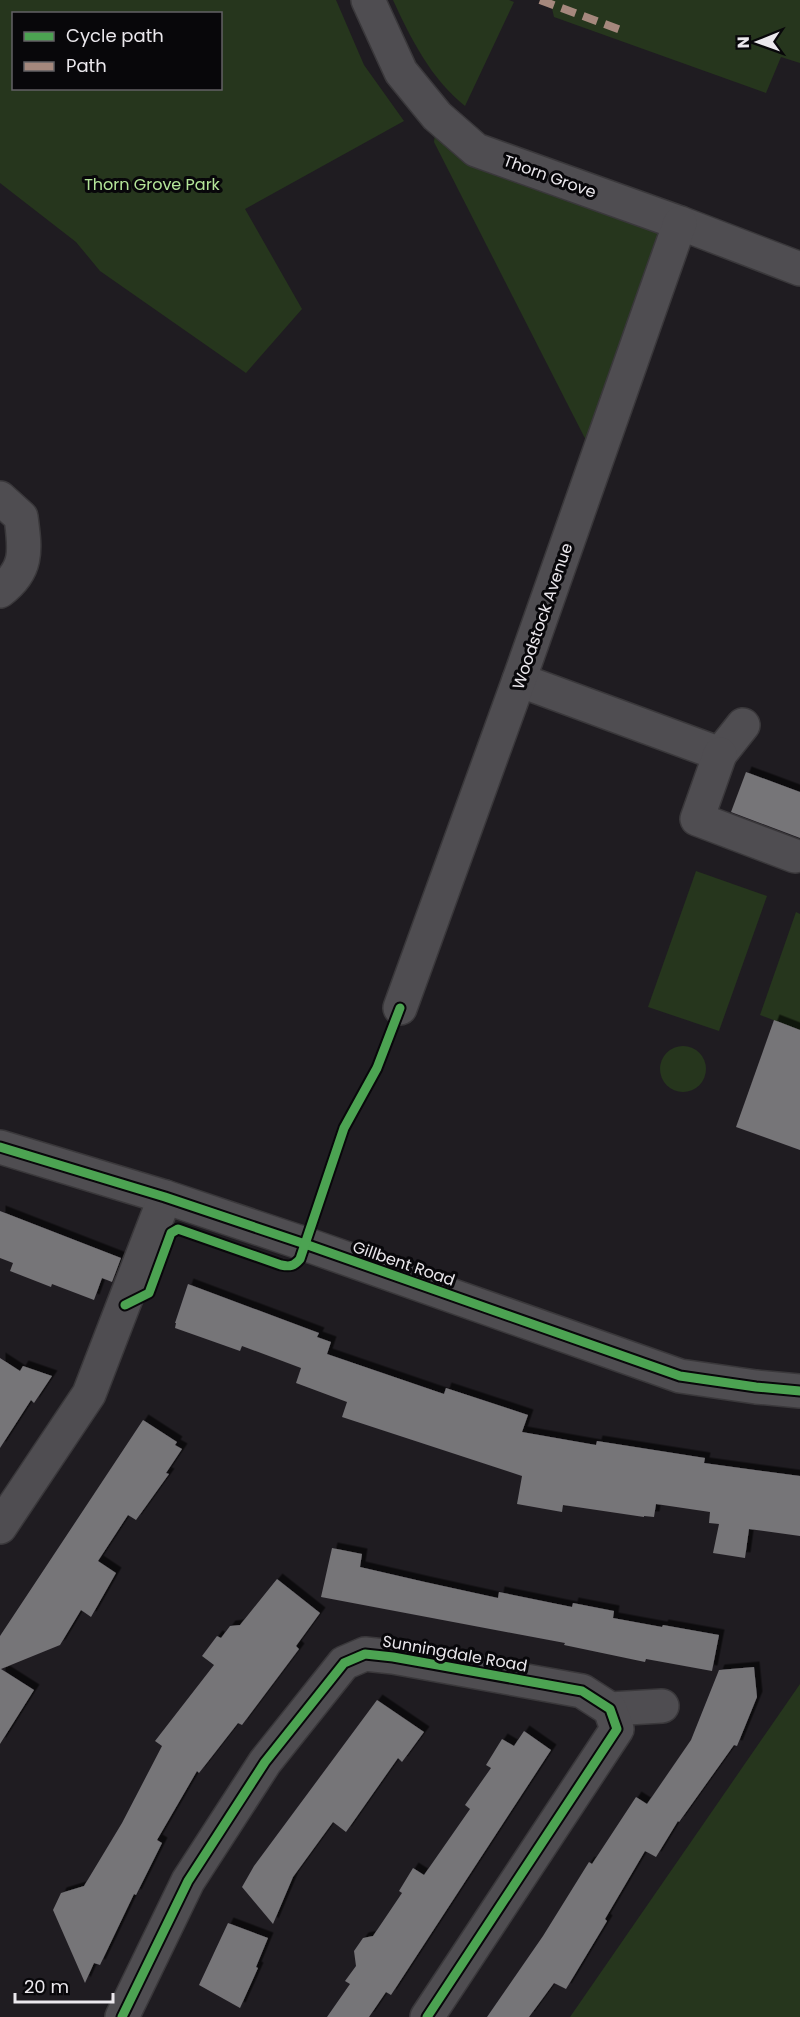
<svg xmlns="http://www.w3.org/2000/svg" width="800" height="2017" font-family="Poppins,sans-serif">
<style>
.green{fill:#26361d;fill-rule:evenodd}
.building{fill:#767478;filter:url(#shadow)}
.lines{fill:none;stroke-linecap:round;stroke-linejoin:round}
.minor-casing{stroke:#3a383b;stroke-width:36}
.minor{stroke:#4f4d51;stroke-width:33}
.quiet{stroke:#a5887d;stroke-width:8;stroke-dasharray:15 8;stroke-linecap:butt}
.cycleway-casing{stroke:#08070a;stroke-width:13}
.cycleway{stroke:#4ca352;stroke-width:9}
.labels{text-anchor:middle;stroke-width:6;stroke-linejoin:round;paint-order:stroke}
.street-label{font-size:16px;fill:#ebe8ed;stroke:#08070a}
.park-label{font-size:16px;fill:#b4e599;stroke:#08070a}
</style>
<defs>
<filter id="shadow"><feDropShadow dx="5.5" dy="-5.5" stdDeviation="0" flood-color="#0009"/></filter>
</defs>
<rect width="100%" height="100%" fill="#1f1c21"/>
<!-- green -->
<g class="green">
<path d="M 0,0 L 336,0 L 364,65 L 404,121 L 245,209 L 302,309 L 246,373 L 100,271 L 76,242 L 0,183 ZM 14,14 L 220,14 L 220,88 L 14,88 Z"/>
<path d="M 393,0 L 509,0 L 514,2 L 465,106 C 431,79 411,39 393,0 Z"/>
<path d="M 550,0 L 800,0 L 800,63 L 781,57 L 766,93 L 554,17 Z"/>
<path d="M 437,116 L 680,223 L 596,460 L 434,142 Z"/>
<path d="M 696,871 L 767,896 L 719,1031 L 648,1007 Z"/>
<path d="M 796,912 L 800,914 L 800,1030 L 760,1015 Z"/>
<circle cx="683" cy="1069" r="23"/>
<path d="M 800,1684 L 800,2017 L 570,2017 Z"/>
</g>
<!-- building -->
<g class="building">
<path d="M 746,772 L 800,792 L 800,838 L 731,812 Z"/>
<path d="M 774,1020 L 800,1030 L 800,1150 L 736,1127 Z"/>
<path d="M 0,1211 L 121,1258 L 112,1282 L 102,1278 L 94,1300 L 52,1284 L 51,1287 L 10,1271 L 13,1263 L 0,1258 Z"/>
<path d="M 188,1284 L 319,1333 L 317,1337 L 331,1342 L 327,1354 L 444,1394 L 446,1388 L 528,1415 L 522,1432 L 596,1445 L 597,1441 L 705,1458 L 704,1463 L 800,1476 L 800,1536 L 749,1529 L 745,1558 L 713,1553 L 719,1524 L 709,1523 L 710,1512 L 656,1504 L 654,1517 L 644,1516 L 644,1517 L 563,1505 L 562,1512 L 517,1504 L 522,1476 L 342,1417 L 347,1402 L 296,1383 L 301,1368 L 242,1346 L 240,1351 L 175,1328 L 176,1323 L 175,1323 Z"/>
<path d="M 0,1358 L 20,1371 L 23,1366 L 52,1376 L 34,1403 L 31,1400 L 0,1448 Z"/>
<path d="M 143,1420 L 177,1442 L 175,1445 L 182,1449 L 166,1473 L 169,1474 L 136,1520 L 128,1515 L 98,1561 L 116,1573 L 91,1617 L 81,1610 L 60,1645 L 1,1669 L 34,1690 L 0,1744 L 0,1636 Z"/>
<path d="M 332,1548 L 362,1554 L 360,1567 L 425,1582 L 498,1598 L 499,1592 L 572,1607 L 573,1603 L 614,1611 L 613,1618 L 662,1627 L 663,1625 L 719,1635 L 712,1671 L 646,1659 L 645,1662 L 564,1645 L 565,1643 L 321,1597 Z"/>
<path d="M 277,1579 L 320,1613 L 296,1646 L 299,1649 L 242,1725 L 238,1723 L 199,1773 L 197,1771 L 157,1840 L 162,1843 L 136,1895 L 134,1894 L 100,1965 L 94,1963 L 85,1983 L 53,1910 L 61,1893 L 84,1886 L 122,1823 L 162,1746 L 155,1741 L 214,1665 L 202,1656 L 217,1636 L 221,1638 L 230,1626 L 240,1625 Z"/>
<path d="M 754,1667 L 757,1697 L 737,1746 L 734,1745 L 679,1822 L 678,1821 L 656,1857 L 645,1851 L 605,1919 L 607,1921 L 566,1989 L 554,1983 L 529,2017 L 487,2017 L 543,1936 L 589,1862 L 592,1864 L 636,1797 L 647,1804 L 691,1740 L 719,1670 Z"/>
<path d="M 377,1700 L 424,1732 L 402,1762 L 398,1758 L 346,1832 L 333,1822 L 293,1877 L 273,1924 L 242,1887 L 254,1866 Z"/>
<path d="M 524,1731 L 551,1750 L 391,1995 L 386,1992 L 369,2017 L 327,2017 L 350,1984 L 345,1981 L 356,1966 L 354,1951 L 363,1938 L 373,1936 L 402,1893 L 399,1891 L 413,1868 L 424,1875 L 470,1809 L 465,1805 L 491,1768 L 486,1765 L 502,1739 L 514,1746 Z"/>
<path d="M 228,1923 L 268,1938 L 256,1967 L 258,1968 L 240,2008 L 199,1985 Z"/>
</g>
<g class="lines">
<defs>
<g id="minor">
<path d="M 368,0 L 401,72 L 437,116 L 476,150 L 680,223 L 800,269"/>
<path d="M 0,498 L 21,517 C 25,549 29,569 0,591"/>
<path d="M 519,680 L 720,754 L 743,725"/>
<path d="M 720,754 L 697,819 L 795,856"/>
<path d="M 400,1008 L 519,680 L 680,223"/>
<path d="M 0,1147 L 165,1197 L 305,1244 L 680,1376 L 756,1387 L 800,1391"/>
<path d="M 0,1527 L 89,1394 L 165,1197"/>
<path d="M 610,1709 L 662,1706"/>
<path d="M 122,2017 L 188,1881 L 265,1762 L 344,1663 L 365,1654 L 393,1657 L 582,1691 L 610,1709 L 617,1729 L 427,2017"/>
</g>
</defs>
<!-- minor casing -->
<use href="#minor" class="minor-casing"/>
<!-- minor -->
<use href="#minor" class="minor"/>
<!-- quiet -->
<path class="quiet" d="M 540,0 L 626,32"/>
<defs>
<g id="cycleway">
<path d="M 0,1147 L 165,1197 L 305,1244 L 680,1376 L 756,1387 L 800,1391"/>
<path d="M 125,1305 L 149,1293 L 171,1233 L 178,1229 L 281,1265 C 290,1267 294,1266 300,1259 L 344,1128 L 377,1068 L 400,1008"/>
<path d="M 122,2017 L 188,1881 L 265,1762 L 344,1663 L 365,1654 L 393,1657 L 582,1691 L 610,1709 L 617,1729 L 427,2017"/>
</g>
</defs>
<!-- cycleway casing -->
<use href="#cycleway" class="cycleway-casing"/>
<!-- cycleway -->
<use href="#cycleway" class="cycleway"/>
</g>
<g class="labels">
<!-- street labels -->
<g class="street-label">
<text transform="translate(550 176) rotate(20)" y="6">Thorn Grove</text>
<text transform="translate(542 616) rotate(-71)" y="6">Woodstock Avenue</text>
<text transform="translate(404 1263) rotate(19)" y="6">Gillbent Road</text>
<text transform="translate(455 1653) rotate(10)" y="6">Sunningdale Road</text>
</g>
<!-- park labels -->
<g class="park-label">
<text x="152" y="190">Thorn Grove Park</text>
</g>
</g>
<!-- legend -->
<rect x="12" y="12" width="210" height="78" fill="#08070a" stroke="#636165" stroke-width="1.5"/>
<rect x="24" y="32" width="30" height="9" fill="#4ca352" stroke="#636165" stroke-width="1.5"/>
<text x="66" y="42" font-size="18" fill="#ebe8ed">Cycle path</text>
<rect x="24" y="62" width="30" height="9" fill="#a5887d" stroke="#636165" stroke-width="1.5"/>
<text x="66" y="72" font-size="18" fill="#ebe8ed">Path</text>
<!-- north arrow -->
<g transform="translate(758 42) rotate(269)" stroke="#08070a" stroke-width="4.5" paint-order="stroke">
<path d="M0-4.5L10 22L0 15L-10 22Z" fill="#ebe8ed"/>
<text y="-9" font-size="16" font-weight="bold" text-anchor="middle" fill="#ebe8ed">N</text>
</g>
<!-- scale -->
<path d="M15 1993v9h98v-9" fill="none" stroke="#ebe8ed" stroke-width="3"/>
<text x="24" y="1993" font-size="18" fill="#ebe8ed" stroke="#08070a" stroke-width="4.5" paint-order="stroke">20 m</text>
</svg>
